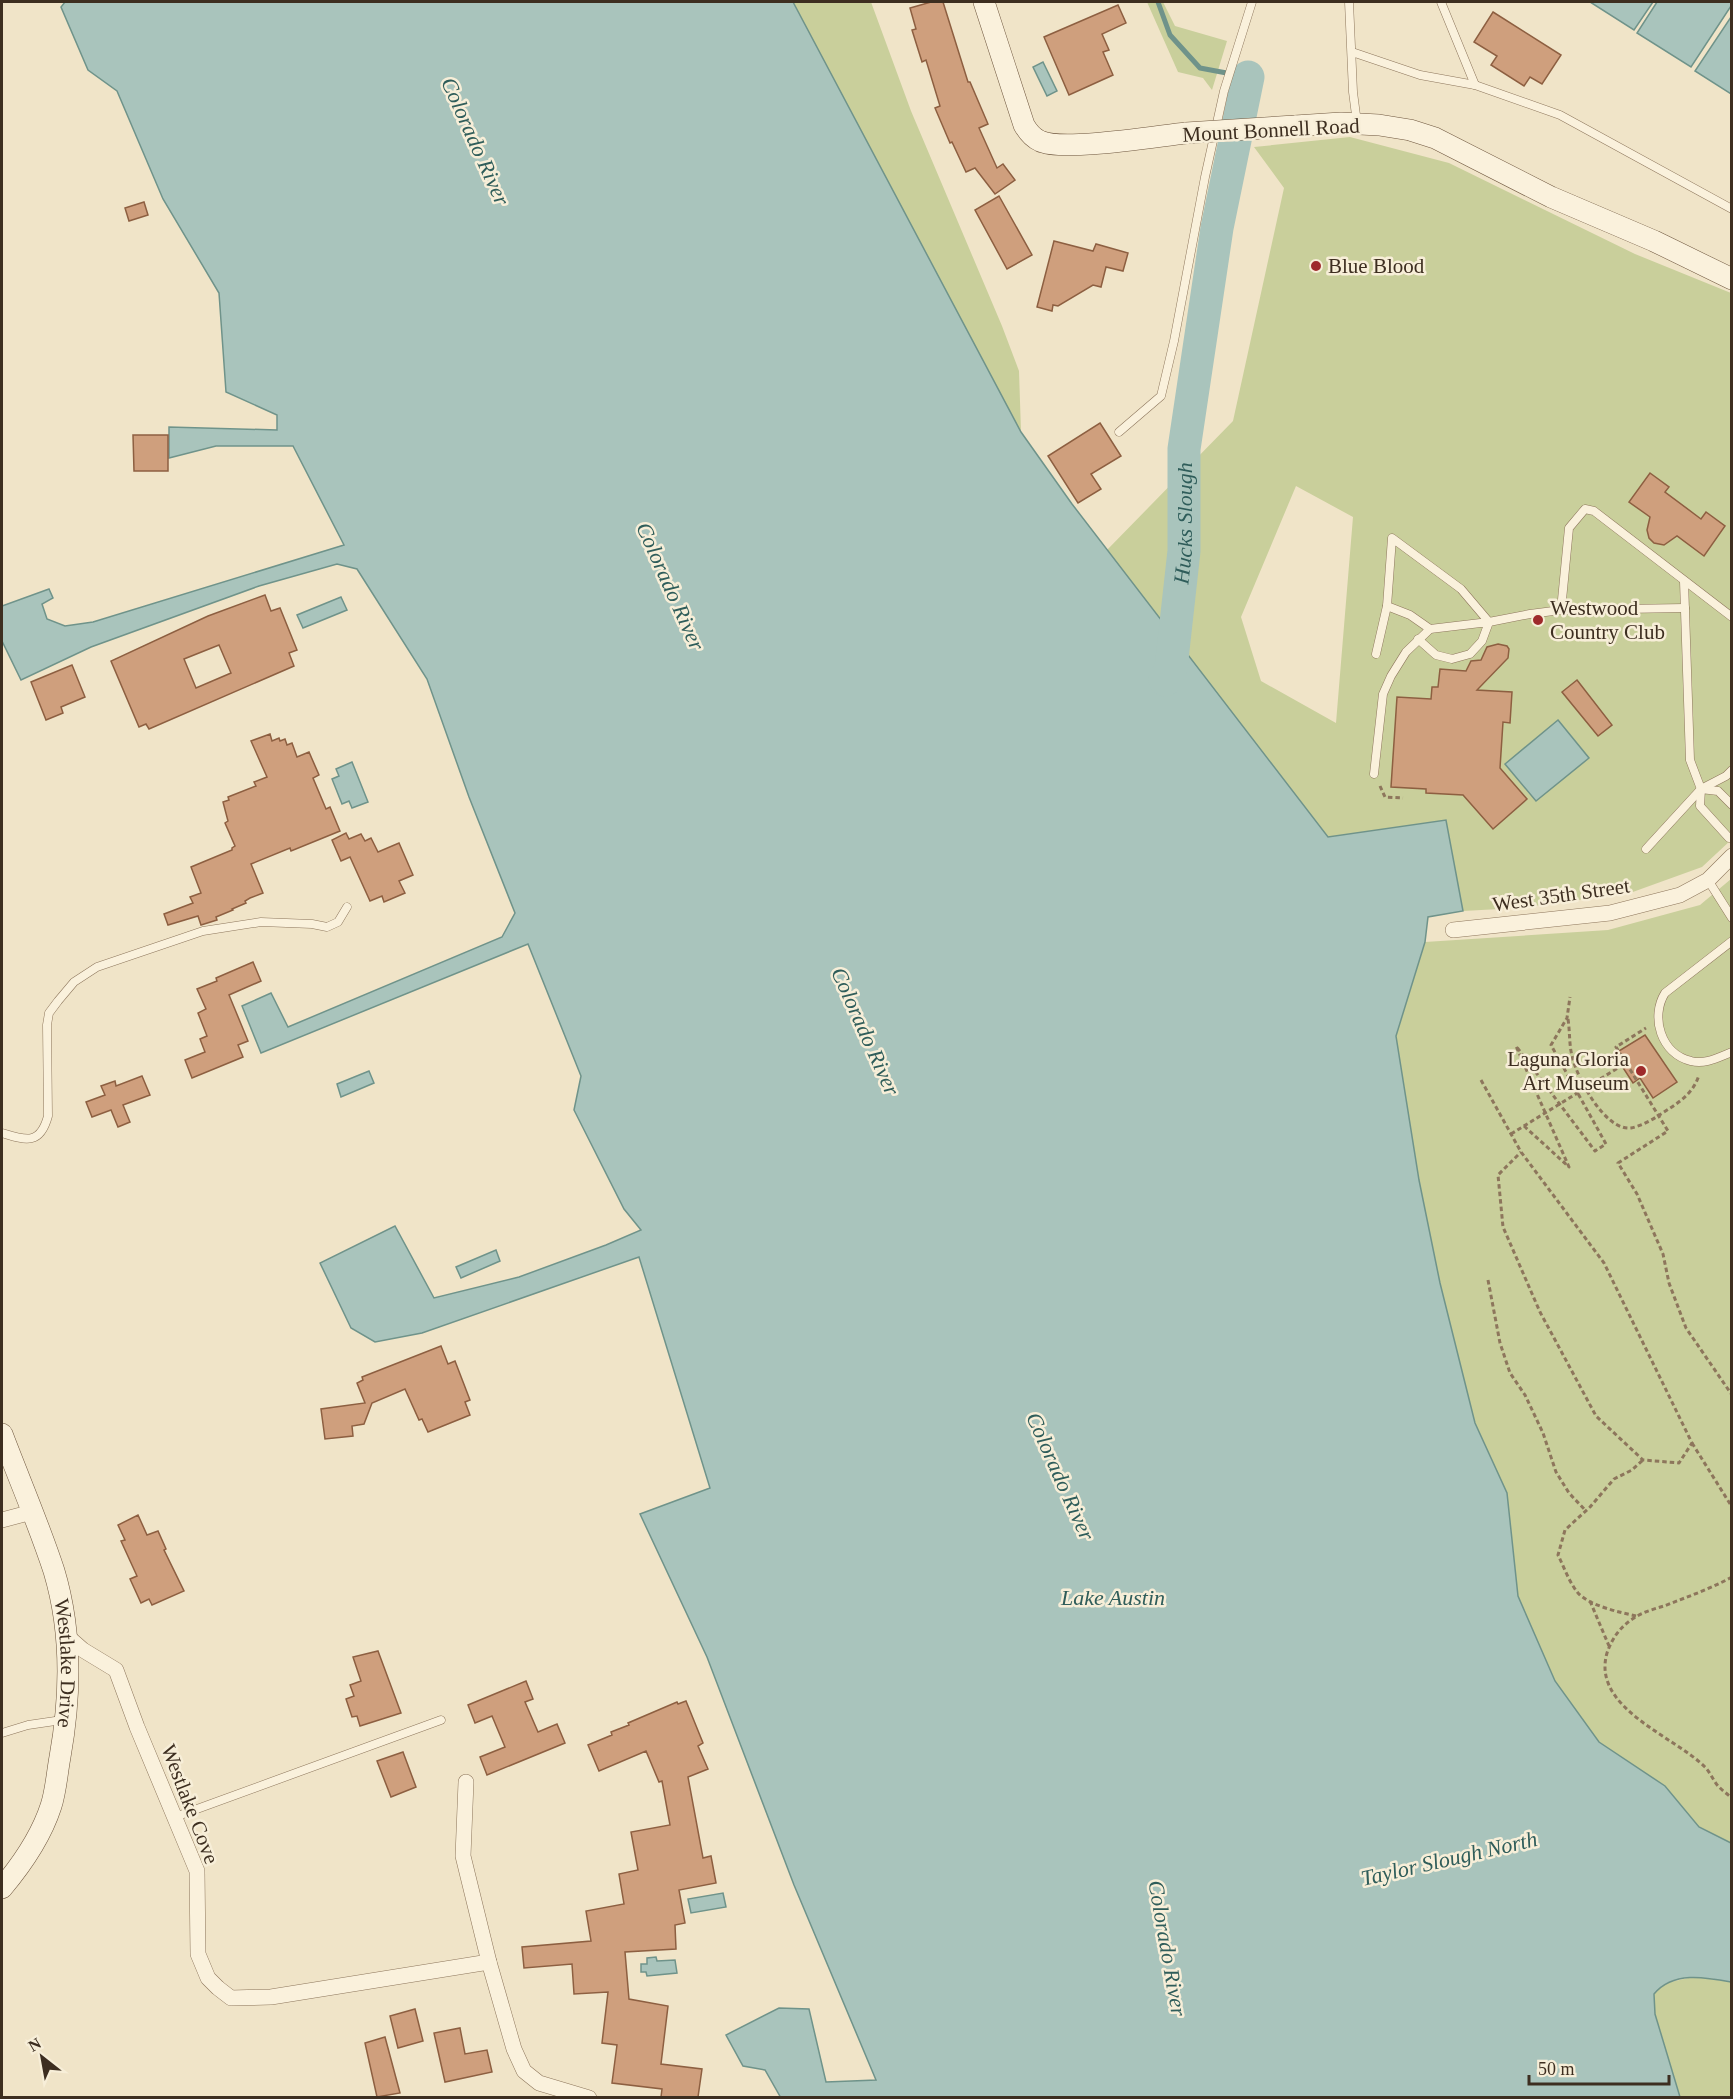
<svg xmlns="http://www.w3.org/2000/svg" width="1733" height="2099" font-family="'Times New Roman',serif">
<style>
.green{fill:#c9cf9b;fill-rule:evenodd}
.water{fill:#a9c4bc;stroke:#6f938a;stroke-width:1.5}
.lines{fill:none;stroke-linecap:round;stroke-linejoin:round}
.stream{stroke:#6f938a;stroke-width:5}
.river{stroke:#a9c4bc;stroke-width:33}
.building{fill:#cf9f7d;stroke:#8d5f41;stroke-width:1.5;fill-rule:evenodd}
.lane-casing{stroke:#8d765c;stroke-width:9}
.street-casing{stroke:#8d765c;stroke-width:16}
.secondary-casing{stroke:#6f573f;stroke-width:22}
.path{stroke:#8d765c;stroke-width:3;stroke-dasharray:4.5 3;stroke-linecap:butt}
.lane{stroke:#faf1dc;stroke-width:8}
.street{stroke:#faf1dc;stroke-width:15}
.secondary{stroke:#faf1dc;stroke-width:21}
.secondary-bridge-casing{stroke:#6f573f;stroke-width:22;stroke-linecap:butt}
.secondary-bridge{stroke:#faf1dc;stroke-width:21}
.poi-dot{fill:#9e2a2b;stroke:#f7eed8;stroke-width:2}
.labels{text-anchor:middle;stroke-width:5;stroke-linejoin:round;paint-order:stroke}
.street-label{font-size:21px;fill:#3d2e20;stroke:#f7eed8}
.poi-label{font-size:21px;fill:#3d2e20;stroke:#f7eed8;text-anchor:start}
.water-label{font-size:22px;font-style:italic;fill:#2f5d5a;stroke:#f7eed8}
</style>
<rect width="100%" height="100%" fill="#f0e4c8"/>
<!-- green -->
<g class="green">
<path d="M 793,2 L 871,2 L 911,111 L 1002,326 L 1019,371 L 1021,432 Z"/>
<path d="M 1147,2 L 1163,2 L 1175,26 L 1227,41 L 1212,90 L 1203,78 L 1178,72 Z"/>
<path d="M 1350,137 L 1449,163 L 1635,254 L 1731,293 L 1731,840 L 1702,867 L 1630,893 L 1518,908 L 1463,911 L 1446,820 L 1328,837 L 1107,550 L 1233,421 L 1284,188 L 1254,147 ZM 1296,486 L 1353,517 L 1336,723 L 1261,681 L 1241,617 Z"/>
<path d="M 1731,879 L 1731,1843 L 1699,1827 L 1665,1786 L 1599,1742 L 1555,1681 L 1518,1596 L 1507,1493 L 1475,1423 L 1440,1283 L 1419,1180 L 1396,1036 L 1425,942 L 1608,930 L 1700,905 Z"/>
<path d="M 1697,1976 L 1731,1982 L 1731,2097 L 1680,2097 L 1655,2014 L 1654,1994 L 1662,1984 Z"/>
</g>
<!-- water -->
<g class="water">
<path d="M 65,2 L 793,2 L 1021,432 L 1072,504 L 1328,837 L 1446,820 L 1463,911 L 1428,917 L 1425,942 L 1396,1036 L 1419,1180 L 1440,1283 L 1475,1423 L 1507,1493 L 1518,1596 L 1555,1681 L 1599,1742 L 1665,1786 L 1699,1827 L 1731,1843 L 1731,1982 C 1705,1977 1673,1971 1654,1994 L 1655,2014 L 1680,2097 L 781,2098 L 765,2070 L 743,2066 L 726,2035 L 779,2008 L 809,2009 L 826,2082 L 876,2080 L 794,1885 L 707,1657 L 640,1514 L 710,1488 L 639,1257 L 422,1333 L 375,1342 L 351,1328 L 320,1263 L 395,1226 L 434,1298 L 519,1277 L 606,1245 L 641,1230 L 624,1209 L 574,1110 L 581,1076 L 528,944 L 261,1053 L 242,1006 L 271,993 L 288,1027 L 502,937 L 515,913 L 469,797 L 427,679 L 357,569 L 337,564 L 259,586 L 91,647 L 21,680 L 2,641 L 2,606 L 49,589 L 53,598 L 42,604 L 47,619 L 65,626 L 93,622 L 344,545 L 293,446 L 216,446 L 169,458 L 169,427 L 277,430 L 277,415 L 226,392 L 219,293 L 163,199 L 117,91 L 88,70 L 61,7 Z"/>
<path d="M 1590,2 L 1653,2 L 1634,30 Z"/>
<path d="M 1657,2 L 1731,2 L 1731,6 L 1691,67 L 1637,33 Z"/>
<path d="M 1731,17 L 1731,94 L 1695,71 Z"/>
<path d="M 1043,62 L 1057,91 L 1047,96 L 1033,67 Z"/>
<path d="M 341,597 L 347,610 L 303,628 L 297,615 Z"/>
<path d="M 1558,720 L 1589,758 L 1536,801 L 1505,764 Z"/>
<path d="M 352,762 L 368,802 L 352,808 L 349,801 L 342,804 L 332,779 L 339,776 L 336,769 Z"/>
<path d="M 369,1071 L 374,1083 L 341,1097 L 337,1084 Z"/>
<path d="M 496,1250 L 500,1261 L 461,1278 L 456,1267 Z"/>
<path d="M 723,1893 L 726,1907 L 691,1913 L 688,1899 Z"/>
<path d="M 656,1957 L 657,1961 L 675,1960 L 677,1973 L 647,1976 L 646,1972 L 641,1972 L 641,1964 L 647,1964 L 647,1958 Z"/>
</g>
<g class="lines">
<!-- stream -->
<path class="stream" d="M 1158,2 L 1170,35 L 1200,68 L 1248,77"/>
<!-- river -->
<path class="river" id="s1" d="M 1165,680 L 1171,668 L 1184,551 L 1184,449 L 1217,228 L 1248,77"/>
</g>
<!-- building -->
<g class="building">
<path d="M 931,2 L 943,2 L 968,82 L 970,82 L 988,124 L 979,128 L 997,168 L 1003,164 L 1015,180 L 995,194 L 975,168 L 966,172 L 952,142 L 950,143 L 935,108 L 940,106 L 926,60 L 922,62 L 912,30 L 916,29 L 910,8 Z"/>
<path d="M 1118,5 L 1126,23 L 1102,34 L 1109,50 L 1103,52 L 1113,75 L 1069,95 L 1044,37 Z"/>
<path d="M 1493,12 L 1561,55 L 1542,84 L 1530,77 L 1524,86 L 1491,65 L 1497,56 L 1474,42 Z"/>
<path d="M 999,196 L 1032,255 L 1007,269 L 975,210 Z"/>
<path d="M 144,202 L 148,215 L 129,221 L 125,208 Z"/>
<path d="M 1054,241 L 1093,251 L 1096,244 L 1128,253 L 1123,271 L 1106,267 L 1101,287 L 1093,285 L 1058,306 L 1053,305 L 1052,311 L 1037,307 Z"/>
<path d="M 1100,423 L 1121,456 L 1091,474 L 1101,489 L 1078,503 L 1048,456 Z"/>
<path d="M 133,435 L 168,435 L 168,471 L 134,471 Z"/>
<path d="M 1650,473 L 1669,487 L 1665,492 L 1701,519 L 1706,512 L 1725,526 L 1704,556 L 1677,536 L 1664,545 L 1654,543 L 1649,538 L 1647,530 L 1650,517 L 1629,502 Z"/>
<path d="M 265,595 L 271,611 L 280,608 L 297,650 L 289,653 L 294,666 L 149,729 L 146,724 L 139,727 L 111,661 L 208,616 ZM 219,645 L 231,673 L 196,688 L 184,659 Z"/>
<path d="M 1498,644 L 1507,646 L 1509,649 L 1508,658 L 1477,690 L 1512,692 L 1510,723 L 1503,722 L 1500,768 L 1527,799 L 1493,829 L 1463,795 L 1426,793 L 1426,789 L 1391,787 L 1397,697 L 1431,699 L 1432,687 L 1438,687 L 1440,669 L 1466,671 L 1471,661 L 1481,660 L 1487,647 Z"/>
<path d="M 72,665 L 85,697 L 61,707 L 63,713 L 46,720 L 31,682 Z"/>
<path d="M 1577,680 L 1612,725 L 1598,736 L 1562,692 Z"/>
<path d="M 270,734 L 272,741 L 279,738 L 280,741 L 285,739 L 287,745 L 292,743 L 297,757 L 309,752 L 319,775 L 313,778 L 326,809 L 330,807 L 340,831 L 291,851 L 290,848 L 251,864 L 263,893 L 250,898 L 245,901 L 246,903 L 232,909 L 233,910 L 216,917 L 217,920 L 201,925 L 198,916 L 168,925 L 164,914 L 193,903 L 190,897 L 201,893 L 191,867 L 232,850 L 232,848 L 235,846 L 225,823 L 228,821 L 223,802 L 229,800 L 228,797 L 256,786 L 254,782 L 267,777 L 251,741 Z"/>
<path d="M 346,833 L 349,839 L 361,834 L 365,841 L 371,838 L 378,852 L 399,843 L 413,875 L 399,881 L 405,893 L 384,902 L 382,896 L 370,901 L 350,857 L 341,861 L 332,840 Z"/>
<path d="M 253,962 L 261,981 L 229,995 L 248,1041 L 238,1045 L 243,1057 L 192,1078 L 185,1060 L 205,1052 L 200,1039 L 207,1036 L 198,1013 L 206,1009 L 197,989 L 217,981 L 216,978 Z"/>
<path d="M 1645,1035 L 1677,1082 L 1653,1098 L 1640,1078 L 1633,1083 L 1614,1054 Z"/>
<path d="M 142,1076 L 150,1095 L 123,1105 L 130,1122 L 118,1127 L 111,1110 L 92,1117 L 86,1102 L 105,1095 L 101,1086 L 115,1081 L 116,1086 Z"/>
<path d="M 441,1346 L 448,1364 L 455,1361 L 470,1400 L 465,1402 L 470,1415 L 428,1432 L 422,1419 L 419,1420 L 405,1389 L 372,1403 L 364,1424 L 352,1426 L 353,1436 L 325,1439 L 321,1409 L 365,1403 L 357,1383 L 363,1380 L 362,1377 Z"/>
<path d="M 138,1515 L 147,1535 L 158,1531 L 166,1549 L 164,1550 L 184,1591 L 152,1605 L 149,1599 L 141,1603 L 130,1579 L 137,1576 L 121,1541 L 125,1540 L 118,1525 Z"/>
<path d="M 378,1651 L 401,1713 L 360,1726 L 357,1716 L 352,1717 L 346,1699 L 354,1696 L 350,1685 L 361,1681 L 353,1657 Z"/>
<path d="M 526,1681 L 533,1699 L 525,1702 L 538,1732 L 557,1724 L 565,1743 L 487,1775 L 480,1757 L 505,1747 L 492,1716 L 475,1723 L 468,1705 Z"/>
<path d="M 686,1701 L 703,1743 L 698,1746 L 708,1769 L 688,1777 L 703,1858 L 711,1856 L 716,1883 L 679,1890 L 685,1923 L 675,1925 L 676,1949 L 625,1952 L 629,1999 L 668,2006 L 661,2064 L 702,2069 L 698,2097 L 661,2097 L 662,2089 L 612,2083 L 617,2045 L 602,2043 L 608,1992 L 574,1994 L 572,1964 L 524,1968 L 522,1947 L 591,1941 L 586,1911 L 624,1904 L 619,1874 L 638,1870 L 631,1832 L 670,1825 L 662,1781 L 659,1782 L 646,1751 L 599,1771 L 588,1745 L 612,1735 L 611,1732 L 629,1725 L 628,1723 L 677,1702 L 678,1704 Z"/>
<path d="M 403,1752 L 416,1787 L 391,1797 L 377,1761 Z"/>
<path d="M 415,2009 L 423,2041 L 398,2048 L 390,2016 Z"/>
<path d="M 460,2028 L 465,2054 L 487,2050 L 492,2072 L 445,2082 L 434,2033 Z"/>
<path d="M 385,2037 L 400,2093 L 377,2097 L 365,2043 Z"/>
</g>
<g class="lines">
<defs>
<g id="lane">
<path d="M 1349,2 L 1353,92 L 1357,123"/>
<path d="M 1441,2 L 1475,85"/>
<path d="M 1352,52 L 1420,75 L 1475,85 L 1560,115 L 1732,209"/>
<path d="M 1119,432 L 1161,396 L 1174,341 L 1205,177 L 1224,91 L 1252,2"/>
<path d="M 1684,581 L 1690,760 L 1701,789"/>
<path d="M 1561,610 L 1685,608"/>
<path d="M 1418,639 L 1436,655 L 1452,659 L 1470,654 L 1482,641 L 1489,622 L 1430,629"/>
<path d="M 1376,654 L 1387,606"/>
<path d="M 1374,774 L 1383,694 L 1391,676 L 1406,652 L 1430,629 L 1410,615 L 1387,606 L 1392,538 L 1461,589 L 1489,622 L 1530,614 L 1561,610 L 1569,528 L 1585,509 L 1594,511 L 1732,617"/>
<path d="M 1732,805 L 1718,791 L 1701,789 L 1700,806 L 1729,838 L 1732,838"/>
<path d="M 1646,849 L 1701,789 L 1726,776 L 1732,770"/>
<path d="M 1708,880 L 1732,918"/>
<path d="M 1732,941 L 1665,993 C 1650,1017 1661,1054 1691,1061 C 1705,1065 1719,1057 1732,1052"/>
<path d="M 2,1133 C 25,1140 40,1146 48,1116 L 47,1025 L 49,1013 L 58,1001 L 74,982 L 97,967 L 203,931 L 261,922 L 312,924 L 327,927 L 338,922 L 347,907"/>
<path d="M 2,1733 L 28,1725 L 62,1720"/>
<path d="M 175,1817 L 441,1720"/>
</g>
<g id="street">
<path d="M 1453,930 L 1610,913 L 1680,895 L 1708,880 L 1732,856"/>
<path d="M 2,1520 L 32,1512"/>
<path d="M 66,1635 L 83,1650 L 116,1670 L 137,1727 L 197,1871 L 198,1954 L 208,1978 L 218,1988 L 231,1998 L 271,1997 L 489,1962"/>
<path d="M 466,1782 L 463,1856 L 489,1962 L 514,2049 L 524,2071 L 539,2083 L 589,2098"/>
</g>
<g id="secondary">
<path d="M 984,2 L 1024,125 C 1028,132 1033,138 1040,141 C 1063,152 1157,136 1186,133"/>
<path d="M 1295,126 L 1341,123 L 1379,125 L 1410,130 L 1435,138 L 1551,197 L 1654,241 L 1732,279"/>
<path id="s2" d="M 2,1434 C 19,1479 39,1525 54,1571 C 72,1631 71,1695 60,1757 C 57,1773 56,1791 51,1806 C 41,1837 23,1863 2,1888"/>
</g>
</defs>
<!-- lane casing -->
<use href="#lane" class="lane-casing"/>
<!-- street casing -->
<use href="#street" class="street-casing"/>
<!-- secondary casing -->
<use href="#secondary" class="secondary-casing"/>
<!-- path -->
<g class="path">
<path d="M 1380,786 L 1385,797 L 1403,798"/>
<path d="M 1568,1019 C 1570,1032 1569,1044 1572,1056 C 1577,1078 1605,1131 1631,1128 C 1641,1126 1652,1120 1661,1114 C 1676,1104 1693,1095 1699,1075"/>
<path d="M 1626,1063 L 1668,1131 L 1618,1163 L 1637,1194 L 1663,1254 L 1669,1283 L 1686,1328 L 1732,1395"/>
<path d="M 1481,1080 L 1521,1152 L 1604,1263 L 1692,1443 L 1679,1463 L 1643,1460 L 1596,1416 L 1540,1312 L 1503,1227 L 1498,1175 L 1521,1152"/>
<path d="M 1524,1126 L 1569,1167 L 1516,1046 L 1595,1151 L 1606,1144 L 1551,1045 L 1567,1018 L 1570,997"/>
<path d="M 1511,1134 L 1626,1063 L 1616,1047 L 1646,1028"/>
<path d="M 1488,1280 L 1500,1343 L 1510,1373 L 1525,1395 L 1543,1433 L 1556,1472 L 1569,1493 L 1586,1511"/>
<path d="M 1692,1443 L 1732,1507"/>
<path d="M 1732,1577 C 1710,1589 1687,1597 1664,1606 C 1654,1609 1643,1612 1634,1618 C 1621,1626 1612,1638 1607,1653 C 1591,1708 1674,1736 1705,1767 C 1710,1772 1713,1780 1718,1786 C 1722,1790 1727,1794 1732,1798"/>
<path d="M 1590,1601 L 1609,1646"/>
<path d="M 1636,1616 C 1619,1612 1590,1606 1578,1593 C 1569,1582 1564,1567 1558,1555 L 1565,1530 L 1590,1507 L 1614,1479 L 1632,1470 L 1643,1460"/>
</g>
<!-- lane -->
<use href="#lane" class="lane"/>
<!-- street -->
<use href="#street" class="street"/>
<!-- secondary -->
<use href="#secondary" class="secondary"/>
<defs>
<path id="secondary-bridge" d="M 1186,133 L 1295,126"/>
</defs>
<!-- secondary-bridge casing -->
<use href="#secondary-bridge" class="secondary-bridge-casing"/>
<!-- secondary-bridge -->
<use href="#secondary-bridge" class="secondary-bridge"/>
</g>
<!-- markers -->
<g class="poi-dot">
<circle cx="1316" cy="266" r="6"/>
<circle cx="1538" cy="620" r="6"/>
<circle cx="1641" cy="1071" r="6"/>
</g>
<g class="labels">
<!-- street labels -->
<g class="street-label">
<text transform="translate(1271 130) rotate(-3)" y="7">Mount Bonnell Road</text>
<text transform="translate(1561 895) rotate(-8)" y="7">West 35th Street</text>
<text dy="7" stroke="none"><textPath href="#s2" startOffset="240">Westlake Drive</textPath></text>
<text transform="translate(190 1804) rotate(69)" y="7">Westlake Cove</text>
</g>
<!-- poi labels -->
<g class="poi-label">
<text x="1328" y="273">Blue Blood</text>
<text x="1550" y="615">Westwood<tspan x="1550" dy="24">Country Club</tspan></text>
<text x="1629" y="1066" text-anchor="end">Laguna Gloria<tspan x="1629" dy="24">Art Museum</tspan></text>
</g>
<!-- water labels -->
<g class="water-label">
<text transform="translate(476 141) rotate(66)" y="8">Colorado River</text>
<text dy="8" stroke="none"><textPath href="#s1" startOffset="159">Hucks Slough</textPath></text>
<text transform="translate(671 586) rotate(66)" y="8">Colorado River</text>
<text transform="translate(866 1031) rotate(66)" y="8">Colorado River</text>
<text transform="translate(1061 1476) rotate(66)" y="8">Colorado River</text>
<text x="1113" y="1605">Lake Austin</text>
<text transform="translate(1449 1858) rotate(-13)" y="8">Taylor Slough North</text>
<text transform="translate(1168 1948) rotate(80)" y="8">Colorado River</text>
</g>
</g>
<!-- border -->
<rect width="1733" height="2099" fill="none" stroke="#3d2e20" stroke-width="6"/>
<!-- north arrow -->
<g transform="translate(42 2057) rotate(329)" stroke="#f7eed8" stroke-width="4.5" paint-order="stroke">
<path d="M0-4.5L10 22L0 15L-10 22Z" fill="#3d2e20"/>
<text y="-9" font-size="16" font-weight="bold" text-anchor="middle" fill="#3d2e20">N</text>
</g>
<!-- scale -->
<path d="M1529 2075v9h140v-9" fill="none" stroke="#3d2e20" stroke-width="3"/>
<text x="1538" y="2075" font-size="18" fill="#3d2e20" stroke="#f7eed8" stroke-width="4.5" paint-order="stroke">50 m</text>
</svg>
